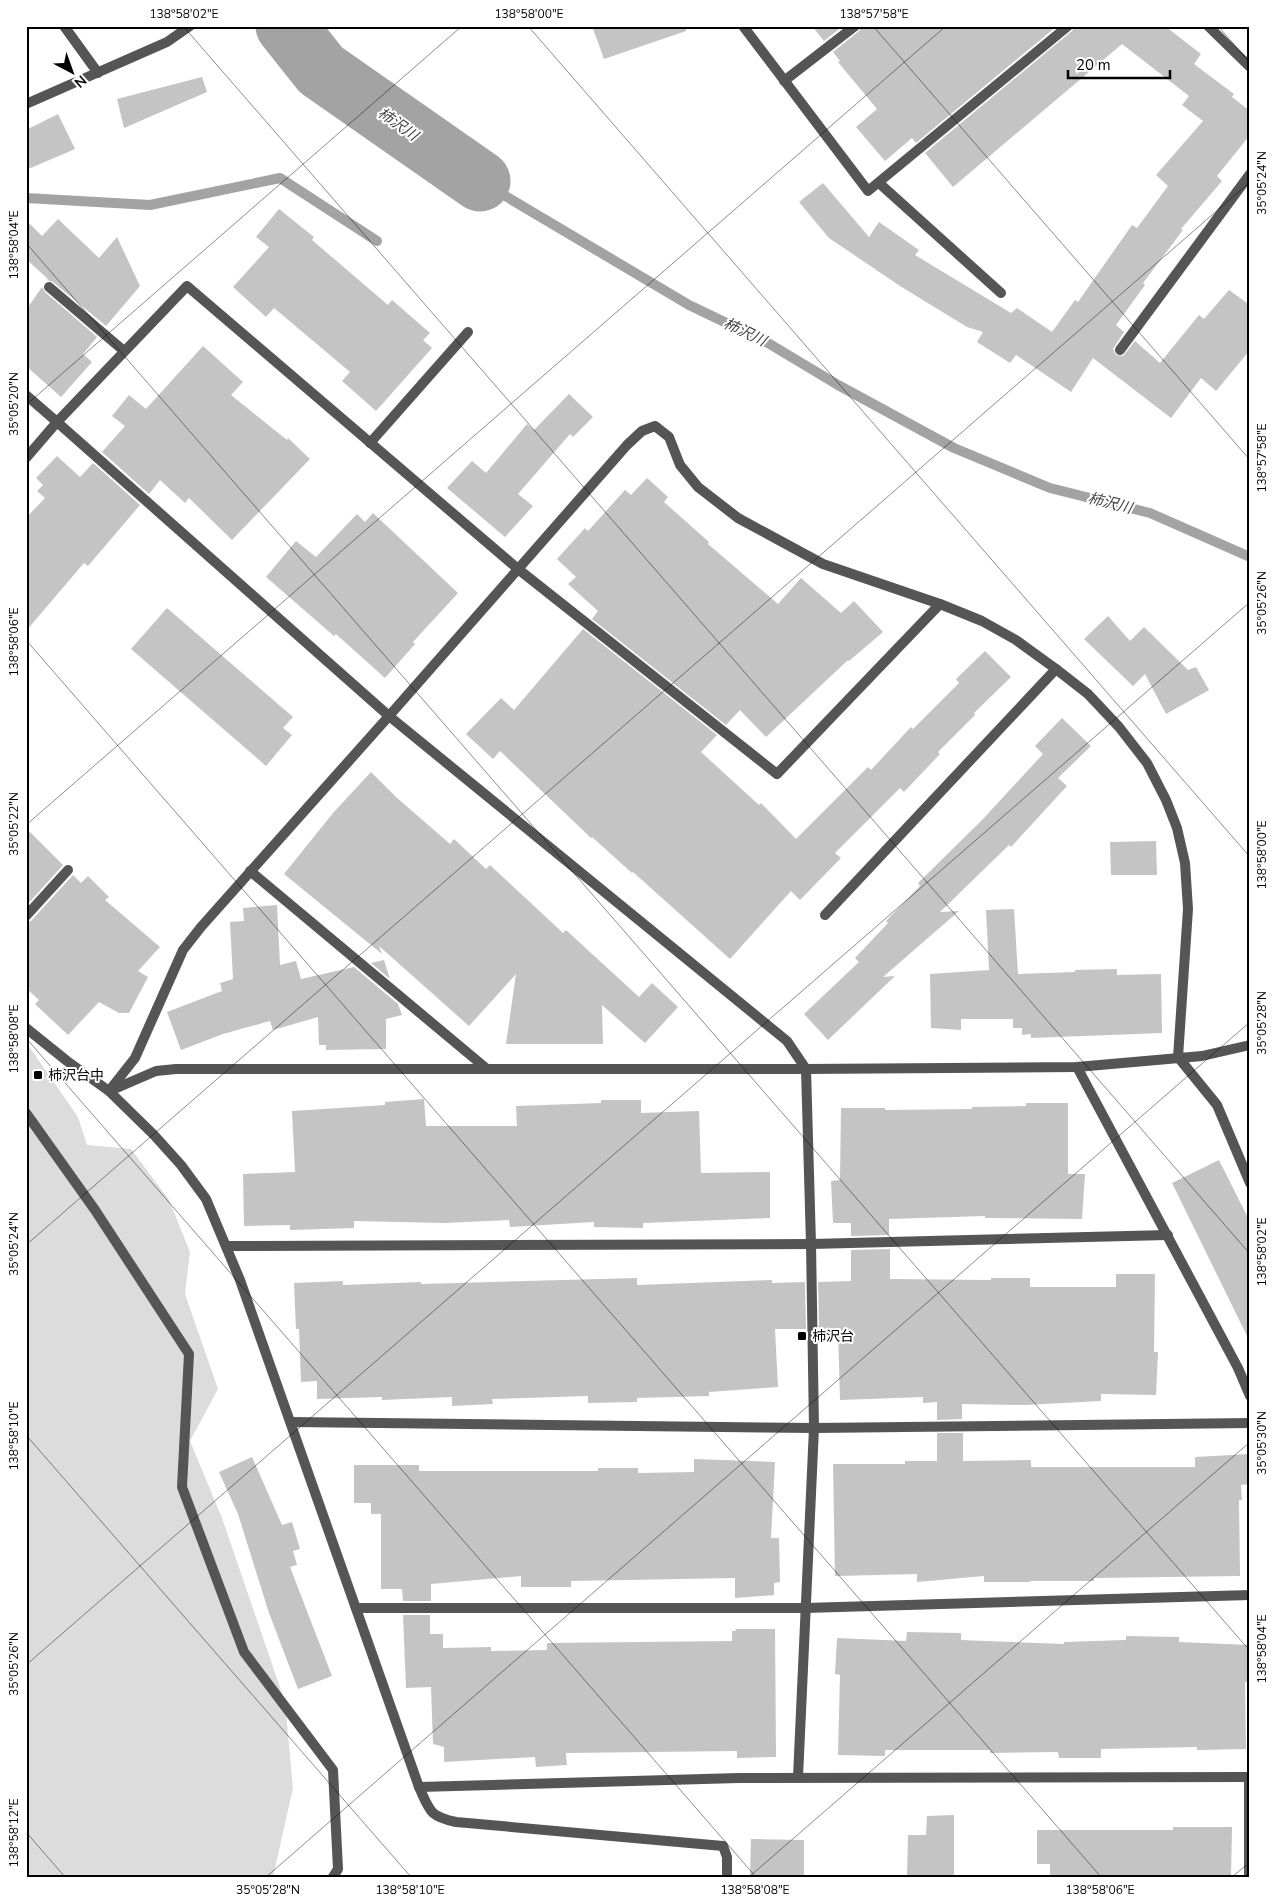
<svg xmlns="http://www.w3.org/2000/svg" width="1276" height="1903" font-family="'Nunito Sans','Noto Sans JP',sans-serif">
<style>
.green{fill:#dcdcdc}
.lines{fill:none;stroke-linecap:round;stroke-linejoin:round}
.stream{stroke:#a3a3a3;stroke-width:10}
.river{stroke:#a3a3a3;stroke-width:61}
.building{fill:#c4c4c4}
.service{stroke:#555;stroke-width:10}
.minor{stroke:#555;stroke-width:10}
.ticks{fill:none;stroke:#000;stroke-width:1;stroke-opacity:0.45}
.poi-dot{fill:#000;stroke:#fff;stroke-width:2}
.labels{text-anchor:middle;stroke-width:4;stroke-linejoin:round;paint-order:stroke}
.poi-label{font-size:14px;fill:#000;stroke:#fff;text-anchor:start}
.water-label{font-size:15px;font-style:italic;fill:#444;stroke:#fff}
.neatline{fill:none;stroke:#000;stroke-width:2}
.ticks-label{font-size:12px;text-anchor:middle;fill:#000}
</style>
<rect width="100%" height="100%" fill="#fff"/>
<!-- green -->
<path class="green" d="M 26,1042 L 78,1117 L 87,1145 L 131,1149 L 169,1200 L 190,1252 L 185,1294 L 218,1389 L 190,1441 L 222,1518 L 285,1702 L 293,1788 L 273,1877 L 26,1877 Z"/>
<g class="lines">
<!-- stream -->
<g class="stream">
<path d="M 480,181 L 689,305 L 768,343 L 838,385 L 954,448 L 1050,488 L 1150,513 L 1250,557"/>
<path d="M 26,198 L 150,205 L 280,178 L 377,241"/>
</g>
<!-- river -->
<path class="river" d="M 286,26 L 321,70 L 480,181"/>
</g>
<!-- building -->
<g class="building">
<path d="M 592,26 L 686,26 L 686,31 L 604,59 Z"/>
<path d="M 812,26 L 843,26 L 824,41 Z"/>
<path d="M 862,26 L 1057,26 L 916,143 L 912,138 L 885,161 L 856,127 L 877,109 L 838,62 L 840,61 L 833,52 L 859,31 Z"/>
<path d="M 1075,26 L 1165,26 L 1201,54 L 1194,64 L 1234,94 L 1232,97 L 1250,111 L 1250,135 L 1217,176 L 1222,181 L 1181,229 L 1183,230 L 1143,283 L 1145,285 L 1116,325 L 1124,332 L 1113,349 L 1116,355 L 1123,356 L 1135,341 L 1160,363 L 1199,315 L 1204,319 L 1229,290 L 1250,305 L 1250,350 L 1216,391 L 1201,378 L 1171,418 L 1093,358 L 1071,392 L 1016,355 L 1010,363 L 977,342 L 983,332 L 967,327 L 900,286 L 829,238 L 799,202 L 823,183 L 869,237 L 879,222 L 919,250 L 915,255 L 1011,313 L 1017,308 L 1052,332 L 1075,300 L 1078,302 L 1132,225 L 1137,228 L 1168,186 L 1156,175 L 1203,121 L 1182,105 L 1189,96 L 1122,44 L 953,187 L 925,153 L 1072,31 Z"/>
<path d="M 202,77 L 207,92 L 124,128 L 117,99 Z"/>
<path d="M 58,114 L 75,149 L 26,170 L 26,130 Z"/>
<path d="M 279,209 L 314,237 L 312,240 L 388,305 L 392,300 L 430,333 L 423,340 L 432,348 L 376,411 L 342,381 L 350,372 L 274,308 L 266,317 L 233,287 L 269,247 L 256,237 Z"/>
<path d="M 58,219 L 99,258 L 117,237 L 140,286 L 106,326 L 53,282 L 47,280 L 48,279 L 26,259 L 26,220 L 42,236 Z"/>
<path d="M 42,287 L 45,292 L 97,337 L 83,354 L 92,362 L 61,397 L 26,366 L 26,310 Z"/>
<path d="M 203,346 L 243,382 L 231,395 L 287,440 L 288,438 L 310,459 L 232,540 L 189,498 L 185,503 L 160,480 L 149,494 L 102,452 L 125,426 L 112,416 L 129,395 L 146,409 Z"/>
<path d="M 569,394 L 593,417 L 573,437 L 570,434 L 518,494 L 533,506 L 505,537 L 447,488 L 472,461 L 486,473 L 527,424 L 534,430 Z"/>
<path d="M 57,456 L 80,477 L 93,463 L 140,505 L 88,566 L 84,563 L 26,631 L 26,518 L 45,498 L 37,491 L 43,485 L 36,478 Z"/>
<path d="M 647,478 L 668,497 L 664,502 L 709,542 L 708,544 L 778,604 L 801,578 L 841,613 L 854,601 L 883,632 L 849,661 L 848,660 L 766,737 L 740,710 L 726,725 L 592,619 L 598,611 L 568,584 L 576,577 L 557,559 L 585,528 L 588,531 L 625,490 L 631,495 Z"/>
<path d="M 373,513 L 458,593 L 413,642 L 415,644 L 385,678 L 336,634 L 334,636 L 266,577 L 296,541 L 316,557 L 357,514 L 365,522 Z"/>
<path d="M 167,608 L 293,717 L 283,728 L 292,735 L 266,766 L 131,649 Z"/>
<path d="M 1108,616 L 1130,641 L 1144,627 L 1188,670 L 1196,667 L 1209,690 L 1166,714 L 1145,674 L 1133,686 L 1084,639 Z"/>
<path d="M 583,629 L 717,735 L 701,752 L 759,805 L 761,803 L 796,839 L 868,767 L 871,770 L 911,727 L 913,729 L 959,683 L 956,679 L 985,651 L 1011,677 L 974,713 L 975,715 L 938,752 L 940,754 L 904,792 L 900,788 L 835,853 L 841,858 L 800,900 L 791,891 L 730,959 L 633,872 L 632,873 L 592,837 L 591,838 L 500,751 L 493,759 L 466,734 L 501,698 L 514,710 Z"/>
<path d="M 1062,718 L 1091,746 L 1058,778 L 1067,786 L 1011,847 L 1009,845 L 940,912 L 959,911 L 883,977 L 895,976 L 828,1040 L 804,1014 L 859,962 L 855,958 L 888,923 L 886,921 L 920,886 L 918,883 L 983,819 L 1043,754 L 1035,746 Z"/>
<path d="M 371,772 L 396,797 L 450,844 L 454,839 L 486,869 L 490,865 L 563,933 L 566,930 L 639,997 L 652,983 L 678,1007 L 645,1043 L 602,1005 L 603,1044 L 506,1044 L 516,974 L 469,1026 L 379,946 L 382,954 L 284,874 L 333,813 Z"/>
<path d="M 26,828 L 63,865 L 26,906 Z"/>
<path d="M 1156,841 L 1157,875 L 1111,875 L 1110,842 Z"/>
<path d="M 73,875 L 81,883 L 88,876 L 109,897 L 105,900 L 160,947 L 138,971 L 148,977 L 129,1013 L 119,1013 L 99,1002 L 68,1035 L 35,1004 L 39,1000 L 26,988 L 26,923 L 31,921 Z"/>
<path d="M 277,905 L 280,965 L 296,961 L 301,979 L 354,967 L 398,1004 L 402,1015 L 386,1019 L 386,1049 L 326,1050 L 326,1045 L 319,1045 L 318,1017 L 273,1030 L 270,1021 L 223,1034 L 181,1050 L 167,1012 L 222,991 L 220,983 L 233,979 L 230,922 L 244,921 L 243,908 Z"/>
<path d="M 1014,909 L 1018,974 L 1075,972 L 1075,970 L 1117,969 L 1117,975 L 1161,974 L 1162,1033 L 1031,1038 L 1031,1034 L 1022,1035 L 1022,1028 L 1013,1028 L 1013,1019 L 961,1019 L 961,1030 L 931,1028 L 930,974 L 989,970 L 986,910 Z"/>
<path d="M 384,960 L 390,979 L 371,963 Z"/>
<path d="M 424,1099 L 426,1126 L 517,1126 L 516,1106 L 601,1103 L 601,1100 L 641,1100 L 641,1113 L 699,1111 L 701,1173 L 770,1172 L 770,1218 L 643,1223 L 643,1228 L 594,1227 L 594,1222 L 510,1227 L 509,1220 L 444,1223 L 354,1221 L 354,1228 L 290,1230 L 290,1225 L 244,1226 L 243,1174 L 295,1172 L 292,1111 L 385,1105 L 385,1102 Z"/>
<path d="M 1026,1103 L 1068,1103 L 1068,1174 L 1085,1174 L 1082,1219 L 985,1218 L 985,1216 L 889,1219 L 889,1235 L 851,1236 L 851,1223 L 833,1223 L 831,1181 L 840,1180 L 841,1108 L 885,1108 L 885,1110 L 972,1109 L 972,1107 L 1026,1106 Z"/>
<path d="M 1219,1160 L 1250,1222 L 1250,1342 L 1172,1183 Z"/>
<path d="M 890,1249 L 890,1279 L 991,1280 L 991,1278 L 1030,1278 L 1030,1287 L 1116,1287 L 1116,1274 L 1155,1274 L 1154,1352 L 1158,1352 L 1156,1395 L 1101,1394 L 1101,1401 L 1025,1405 L 962,1404 L 962,1419 L 937,1420 L 937,1402 L 923,1403 L 923,1397 L 840,1400 L 838,1328 L 819,1329 L 818,1282 L 851,1281 L 851,1250 Z"/>
<path d="M 637,1278 L 637,1285 L 772,1280 L 772,1283 L 805,1282 L 806,1329 L 775,1329 L 778,1387 L 709,1392 L 709,1396 L 637,1398 L 637,1402 L 588,1403 L 588,1396 L 492,1399 L 493,1404 L 452,1406 L 452,1397 L 382,1400 L 382,1397 L 317,1399 L 317,1381 L 301,1382 L 299,1329 L 296,1329 L 294,1283 L 343,1281 L 343,1285 L 421,1282 L 421,1284 Z"/>
<path d="M 937,1433 L 963,1433 L 963,1461 L 1031,1460 L 1031,1467 L 1195,1467 L 1195,1457 L 1250,1454 L 1250,1484 L 1241,1485 L 1242,1500 L 1239,1500 L 1240,1576 L 1094,1578 L 1094,1581 L 1030,1581 L 1030,1582 L 984,1582 L 984,1576 L 917,1582 L 917,1574 L 835,1576 L 833,1464 L 905,1464 L 905,1461 L 937,1461 Z"/>
<path d="M 252,1457 L 282,1525 L 292,1522 L 300,1549 L 293,1551 L 297,1565 L 290,1567 L 332,1676 L 298,1689 L 269,1613 L 238,1514 L 219,1472 Z"/>
<path d="M 694,1459 L 775,1462 L 771,1538 L 779,1538 L 780,1582 L 774,1583 L 774,1595 L 735,1598 L 735,1578 L 571,1581 L 571,1587 L 521,1587 L 521,1576 L 431,1584 L 431,1601 L 403,1601 L 402,1589 L 381,1589 L 381,1514 L 371,1514 L 371,1503 L 354,1503 L 354,1465 L 419,1465 L 419,1471 L 598,1471 L 598,1468 L 638,1468 L 638,1473 L 694,1472 Z"/>
<path d="M 403,1615 L 430,1615 L 430,1634 L 443,1634 L 443,1648 L 491,1647 L 491,1651 L 547,1650 L 547,1643 L 732,1641 L 732,1631 L 736,1631 L 735,1629 L 775,1629 L 776,1757 L 737,1758 L 737,1751 L 566,1753 L 567,1765 L 536,1767 L 535,1757 L 444,1762 L 444,1747 L 433,1744 L 431,1687 L 406,1688 Z"/>
<path d="M 907,1632 L 961,1633 L 961,1640 L 1064,1644 L 1064,1642 L 1126,1640 L 1126,1636 L 1179,1637 L 1179,1642 L 1250,1645 L 1250,1682 L 1245,1682 L 1246,1749 L 1197,1750 L 1197,1747 L 1101,1749 L 1101,1758 L 1059,1758 L 1058,1752 L 990,1753 L 990,1750 L 885,1750 L 885,1756 L 838,1755 L 840,1675 L 835,1674 L 837,1638 L 906,1641 Z"/>
<path d="M 954,1815 L 954,1877 L 907,1877 L 908,1835 L 926,1835 L 927,1816 Z"/>
<path d="M 1173,1827 L 1232,1827 L 1231,1877 L 1050,1877 L 1050,1864 L 1037,1864 L 1037,1830 L 1173,1830 Z"/>
<path d="M 751,1839 L 804,1840 L 804,1877 L 750,1877 Z"/>
</g>
<g class="lines">
<!-- service -->
<g class="service">
<path d="M 64,26 L 98,73"/>
<path d="M 49,287 L 124,351"/>
<path d="M 57,422 L 389,716"/>
<path d="M 370,443 L 468,332"/>
<path d="M 518,569 L 777,774 L 940,604"/>
<path d="M 825,915 L 1056,669"/>
<path d="M 26,1113 L 95,1210 L 189,1354 L 182,1487 L 244,1652 L 333,1770 L 338,1869 L 333,1877"/>
<path d="M 356,1608 L 805,1608 L 1250,1595"/>
</g>
<!-- minor -->
<g class="minor">
<path d="M 743,26 L 868,191 L 1068,26"/>
<path d="M 1208,26 L 1250,67"/>
<path d="M 784,81 L 855,26"/>
<path d="M 26,104 L 167,42 L 190,26"/>
<path d="M 879,183 L 1001,293"/>
<path d="M 1120,350 L 1250,174"/>
<path d="M 26,395 L 57,422"/>
<path d="M 26,458 L 57,422 L 187,286 L 518,569"/>
<path d="M 389,716 L 787,1041 L 806,1069 L 811,1244 L 814,1428 L 798,1777"/>
<path d="M 250,871 L 487,1069"/>
<path d="M 26,916 L 68,870"/>
<path d="M 26,1028 L 67,1061 L 109,1091 L 154,1135 L 181,1165 L 206,1199 L 240,1280 L 419,1787 C 430,1811 429,1816 456,1822 L 723,1846 L 727,1857 L 727,1877"/>
<path d="M 1077,1067 L 1238,1368 L 1250,1396"/>
<path d="M 112,1090 L 156,1071 L 176,1069 L 806,1069 L 1077,1067 L 1202,1056 L 1250,1045"/>
<path d="M 109,1091 L 135,1058 L 183,950 L 201,927 L 389,716 L 627,445 L 642,431 L 655,426 L 669,437 L 680,465 L 698,487 L 738,518 L 823,564 L 940,604 L 982,621 L 1016,640 L 1056,669 L 1088,694 L 1119,727 L 1147,763 L 1166,800 L 1177,828 L 1185,863 L 1188,909 L 1178,1057 L 1217,1105 L 1250,1183"/>
<path d="M 227,1246 L 811,1244 L 1168,1235"/>
<path d="M 291,1422 L 814,1428 L 1250,1423"/>
<path d="M 1249,1777 L 1249,1877"/>
<path d="M 419,1787 L 739,1778 L 1250,1777"/>
</g>
</g>
<!-- ticks -->
<path class="ticks" d="M 183,26 L 1250,1254M 528,26 L 1250,857M 873,26 L 1250,460M 1218,26 L 1250,63M 26,243 L 1250,1651M 26,405 L 462,26M 26,640 L 1101,1877M 26,825 L 946,26M 26,1038 L 756,1877M 26,1245 L 1250,182M 26,1435 L 411,1877M 26,1665 L 1250,602M 26,1832 L 65,1877M 266,1877 L 1250,1022M 749,1877 L 1250,1442M 1232,1877 L 1250,1862"/>
<!-- markers -->
<g class="poi-dot">
<rect x="33" y="1070" width="10" height="10" rx="2.5"/>
<rect x="797" y="1331" width="10" height="10" rx="2.5"/>
</g>
<g class="labels">
<!-- poi labels -->
<g class="poi-label">
<text x="48" y="1080">柿沢台中</text>
<text x="812" y="1341">柿沢台</text>
</g>
<!-- water labels -->
<g class="water-label">
<text transform="translate(398 124) rotate(35)" y="5">柿沢川</text>
<text transform="translate(745 332) rotate(26)" y="5">柿沢川</text>
<text transform="translate(1110 503) rotate(14)" y="5">柿沢川</text>
</g>
</g>
<!-- border -->
<rect width="1276" height="1903" fill="none" stroke="#ffffff" stroke-width="55"/>
<!-- north arrow -->
<g transform="translate(72 72) rotate(139)" stroke="#ffffff" stroke-width="4" paint-order="stroke">
<path d="M0-4L9 19L0 12L-9 19Z" fill="#000000"/>
<text y="-8" font-size="14" font-weight="bold" text-anchor="middle" fill="#000000">N</text>
</g>
<!-- scale -->
<path d="M1068 70v8h102v-8" fill="none" stroke="#000000" stroke-width="2.5"/>
<text x="1076" y="70" font-size="15" fill="#000000" stroke="#ffffff" stroke-width="4" paint-order="stroke">20 m</text>
<rect x="28" y="28" width="1220" height="1848" class="neatline"/>
<g class="ticks-label">
<text x="184" y="18">138°58'02"E</text>
<text x="529" y="18">138°58'00"E</text>
<text x="874" y="18">138°57'58"E</text>
<text transform="translate(1262 183) rotate(-90)" y="4">35°05'24"N</text>
<text transform="translate(14 245) rotate(-90)" y="4">138°58'04"E</text>
<text transform="translate(14 404) rotate(-90)" y="4">35°05'20"N</text>
<text transform="translate(1262 458) rotate(-90)" y="4">138°57'58"E</text>
<text transform="translate(1262 603) rotate(-90)" y="4">35°05'26"N</text>
<text transform="translate(14 642) rotate(-90)" y="4">138°58'06"E</text>
<text transform="translate(14 824) rotate(-90)" y="4">35°05'22"N</text>
<text transform="translate(1262 855) rotate(-90)" y="4">138°58'00"E</text>
<text transform="translate(1262 1023) rotate(-90)" y="4">35°05'28"N</text>
<text transform="translate(14 1039) rotate(-90)" y="4">138°58'08"E</text>
<text transform="translate(14 1244) rotate(-90)" y="4">35°05'24"N</text>
<text transform="translate(1262 1252) rotate(-90)" y="4">138°58'02"E</text>
<text transform="translate(14 1436) rotate(-90)" y="4">138°58'10"E</text>
<text transform="translate(1262 1443) rotate(-90)" y="4">35°05'30"N</text>
<text transform="translate(1262 1649) rotate(-90)" y="4">138°58'04"E</text>
<text transform="translate(14 1664) rotate(-90)" y="4">35°05'26"N</text>
<text transform="translate(14 1833) rotate(-90)" y="4">138°58'12"E</text>
<text x="268" y="1894">35°05'28"N</text>
<text x="410" y="1894">138°58'10"E</text>
<text x="755" y="1894">138°58'08"E</text>
<text x="1100" y="1894">138°58'06"E</text>
</g>
</svg>
